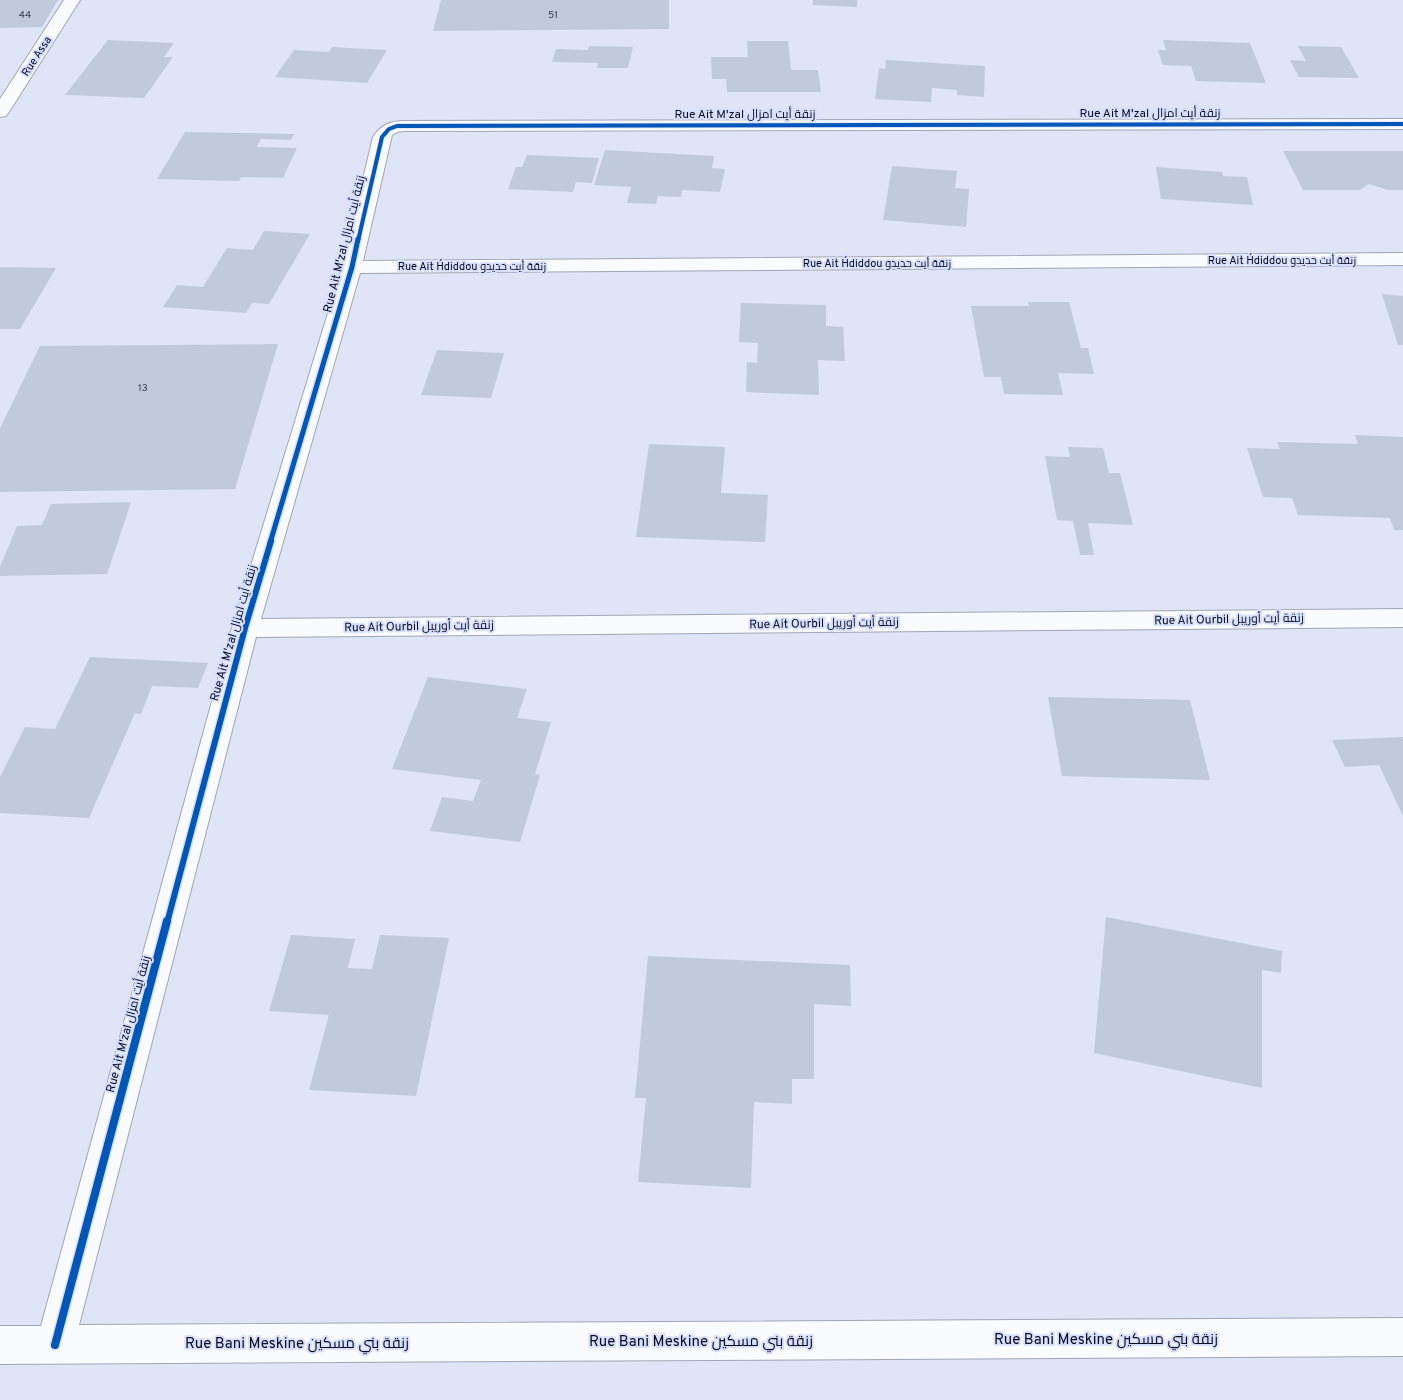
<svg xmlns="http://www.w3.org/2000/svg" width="1403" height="1400" font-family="Overpass,Cairo,sans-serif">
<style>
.building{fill:#c1cada}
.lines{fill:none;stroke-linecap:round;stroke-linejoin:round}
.street-casing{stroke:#a1a5b6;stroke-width:2}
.street{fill:#fafbfe;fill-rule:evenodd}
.cycleway-far3-casing{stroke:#d6dfff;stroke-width:5.5}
.cycleway-far2-casing{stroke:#d6dfff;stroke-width:8}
.cycleway-far1-casing{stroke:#d6dfff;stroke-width:9}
.cycleway-casing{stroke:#d6dfff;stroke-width:11}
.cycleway-far3{stroke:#0057b8;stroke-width:4}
.cycleway-far2{stroke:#0057b8;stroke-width:5}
.cycleway-far1{stroke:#0057b8;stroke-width:6}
.cycleway{stroke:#0057b8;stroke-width:8}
.labels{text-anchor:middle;stroke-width:4;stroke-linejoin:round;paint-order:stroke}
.number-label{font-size:10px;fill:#363c4c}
.far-street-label{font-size:11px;fill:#080c1d;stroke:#d6dfff}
.street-label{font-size:12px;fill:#080c1d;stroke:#d6dfff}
.near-street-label{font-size:15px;fill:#080c1d;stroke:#d6dfff}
</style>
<rect width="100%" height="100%" fill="#dfe4f6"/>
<!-- building -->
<g class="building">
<path d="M 0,0 L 58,0 L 42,27 L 0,28 Z"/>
<path d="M 441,0 L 669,0 L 669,29 L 433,31 Z"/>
<path d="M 813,0 L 857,0 L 857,7 L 813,5 Z"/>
<path d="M 108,40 L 174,43 L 164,57 L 173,57 L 144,98 L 65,95 Z"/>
<path d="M 1163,40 L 1250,43 L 1266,83 L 1196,81 L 1191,66 L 1163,65 L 1158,50 L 1166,50 Z"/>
<path d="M 747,41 L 788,41 L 791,70 L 818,70 L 821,92 L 727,92 L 726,79 L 712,79 L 711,57 L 748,57 Z"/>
<path d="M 589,46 L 633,47 L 628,68 L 597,68 L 598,63 L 552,62 L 556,49 L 588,50 Z"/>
<path d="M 1298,46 L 1341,47 L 1359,78 L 1299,77 L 1290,60 L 1306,61 Z"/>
<path d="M 332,47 L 387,50 L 367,83 L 275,77 L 294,50 L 329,52 Z"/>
<path d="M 886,60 L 985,66 L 984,97 L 957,95 L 957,90 L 932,88 L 931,102 L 875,99 L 879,68 L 885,69 Z"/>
<path d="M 185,132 L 294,134 L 291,140 L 261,139 L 257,147 L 297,148 L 283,178 L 241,177 L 239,181 L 157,179 Z"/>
<path d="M 605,150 L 714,156 L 712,168 L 725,169 L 720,192 L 682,190 L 681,197 L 658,196 L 656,204 L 627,203 L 631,187 L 594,185 Z"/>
<path d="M 1283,151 L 1403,151 L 1403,190 L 1388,190 L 1369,184 L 1360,190 L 1303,190 Z"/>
<path d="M 527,155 L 599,158 L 592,183 L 576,182 L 573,192 L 508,189 L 516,167 L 522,167 Z"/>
<path d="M 892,166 L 957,171 L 955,188 L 969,189 L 966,227 L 883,220 Z"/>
<path d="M 1156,167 L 1222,172 L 1223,176 L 1247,177 L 1253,205 L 1161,199 Z"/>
<path d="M 264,231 L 310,234 L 269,304 L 252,303 L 246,313 L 163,307 L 177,285 L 203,287 L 227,248 L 253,250 Z"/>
<path d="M 0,267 L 56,268 L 20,329 L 0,329 Z"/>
<path d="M 1382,294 L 1403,296 L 1403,345 L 1398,345 Z"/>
<path d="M 1028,302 L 1069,302 L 1081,348 L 1088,348 L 1094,374 L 1058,373 L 1063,395 L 1004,394 L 1001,377 L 984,377 L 971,306 L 1029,306 Z"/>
<path d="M 741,303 L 826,305 L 826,326 L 843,327 L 845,361 L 818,360 L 819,395 L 746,392 L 747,362 L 757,363 L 758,343 L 739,342 Z"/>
<path d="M 278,344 L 235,489 L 0,492 L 0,428 L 40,346 Z"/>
<path d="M 437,350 L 504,353 L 491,398 L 421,395 Z"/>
<path d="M 1355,435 L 1403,437 L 1403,530 L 1394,530 L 1390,518 L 1298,515 L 1292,498 L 1263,497 L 1247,448 L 1280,449 L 1277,442 L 1358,444 Z"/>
<path d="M 649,444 L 725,447 L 721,493 L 768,495 L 765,542 L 636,537 Z"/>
<path d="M 1068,447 L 1103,448 L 1109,473 L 1120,473 L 1133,525 L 1088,523 L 1094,555 L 1080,555 L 1073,521 L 1057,520 L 1045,456 L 1070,457 Z"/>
<path d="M 131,502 L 107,574 L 0,576 L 0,567 L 17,526 L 42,525 L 51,504 Z"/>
<path d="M 90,657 L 208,663 L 198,688 L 152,686 L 141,714 L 135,713 L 89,818 L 0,813 L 0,777 L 25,727 L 55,729 Z"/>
<path d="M 428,677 L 527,689 L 517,718 L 551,722 L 535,774 L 540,775 L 520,842 L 430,831 L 442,797 L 473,801 L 481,780 L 392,769 Z"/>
<path d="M 1048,697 L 1190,700 L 1210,780 L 1062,776 Z"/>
<path d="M 1403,737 L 1403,816 L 1379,765 L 1345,767 L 1332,740 Z"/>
<path d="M 1106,917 L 1282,951 L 1281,973 L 1262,970 L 1262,1088 L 1094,1053 Z"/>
<path d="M 291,935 L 355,939 L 348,968 L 372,969 L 380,935 L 449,938 L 416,1096 L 309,1090 L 329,1015 L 269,1011 Z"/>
<path d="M 648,956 L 850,965 L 851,1006 L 814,1004 L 814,1079 L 792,1079 L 792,1104 L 754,1102 L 751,1188 L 638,1182 L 646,1098 L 635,1098 Z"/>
</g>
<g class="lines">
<defs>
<g id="street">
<path d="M 64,0 L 80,0 L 9,112 L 6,116 L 0,117 L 0,99 Z"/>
<path d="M 1403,119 L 1403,129 L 404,131 L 397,132 L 392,135 L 363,261 L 1403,253 L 1403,265 L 360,273 L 261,619 L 1403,609 L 1403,627 L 256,637 L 79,1325 L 1403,1318 L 1403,1356 L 0,1364 L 0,1326 L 41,1326 L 232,628 L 342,267 L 373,137 C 381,125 390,121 404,121 Z"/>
</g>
</defs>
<!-- street casing -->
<use href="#street" class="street-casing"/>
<!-- street -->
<use href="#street" class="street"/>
<defs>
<path id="cycleway-far3" d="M 358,241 L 382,137 L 389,129 L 397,126 L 1403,124"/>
<path id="cycleway-far2" d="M 270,543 L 352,267 L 358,239"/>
<path id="cycleway-far1" d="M 167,923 L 245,628 L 271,541"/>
<path id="cycleway" d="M 55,1345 L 167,921"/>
</defs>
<!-- cycleway-far3 casing -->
<use href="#cycleway-far3" class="cycleway-far3-casing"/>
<!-- cycleway-far2 casing -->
<use href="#cycleway-far2" class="cycleway-far2-casing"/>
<!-- cycleway-far1 casing -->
<use href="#cycleway-far1" class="cycleway-far1-casing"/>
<!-- cycleway casing -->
<use href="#cycleway" class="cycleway-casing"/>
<!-- cycleway-far3 -->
<use href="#cycleway-far3" class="cycleway-far3"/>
<!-- cycleway-far2 -->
<use href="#cycleway-far2" class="cycleway-far2"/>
<!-- cycleway-far1 -->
<use href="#cycleway-far1" class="cycleway-far1"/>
<!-- cycleway -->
<use href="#cycleway" class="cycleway"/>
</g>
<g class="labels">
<!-- number labels -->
<g class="number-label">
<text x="25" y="18">44</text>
<text x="553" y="18">51</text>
<text x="143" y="391">13</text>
</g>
<!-- far-street labels -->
<g class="far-street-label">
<text transform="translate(36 56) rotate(-57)" y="4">Rue Assa</text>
<text x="1282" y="264">Rue Ait H´diddou زنقة أيت حديدو</text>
<text x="877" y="267">Rue Ait H´diddou زنقة أيت حديدو</text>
<text x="472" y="270">Rue Ait H´diddou زنقة أيت حديدو</text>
</g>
<!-- street labels -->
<g class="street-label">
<text x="1150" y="117">Rue Ait M'zal زنقة أيت امزال</text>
<text x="745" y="118">Rue Ait M'zal زنقة أيت امزال</text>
<text transform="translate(344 244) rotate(-76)" y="4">Rue Ait M'zal زنقة أيت امزال</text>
<text transform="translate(1229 619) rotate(-1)" y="4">Rue Ait Ourbil زنقة أيت أوريبل</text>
<text transform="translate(824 623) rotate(-1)" y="4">Rue Ait Ourbil زنقة أيت أوريبل</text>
<text transform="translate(419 626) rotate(-1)" y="4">Rue Ait Ourbil زنقة أيت أوريبل</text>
<text transform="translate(233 633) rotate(-74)" y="4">Rue Ait M'zal زنقة أيت امزال</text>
<text transform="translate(128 1024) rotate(-75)" y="4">Rue Ait M'zal زنقة أيت امزال</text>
</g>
<!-- near-street labels -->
<g class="near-street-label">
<text x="1106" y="1344">Rue Bani Meskine زنقة بني مسكين</text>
<text x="701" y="1346">Rue Bani Meskine زنقة بني مسكين</text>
<text x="297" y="1348">Rue Bani Meskine زنقة بني مسكين</text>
</g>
</g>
</svg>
